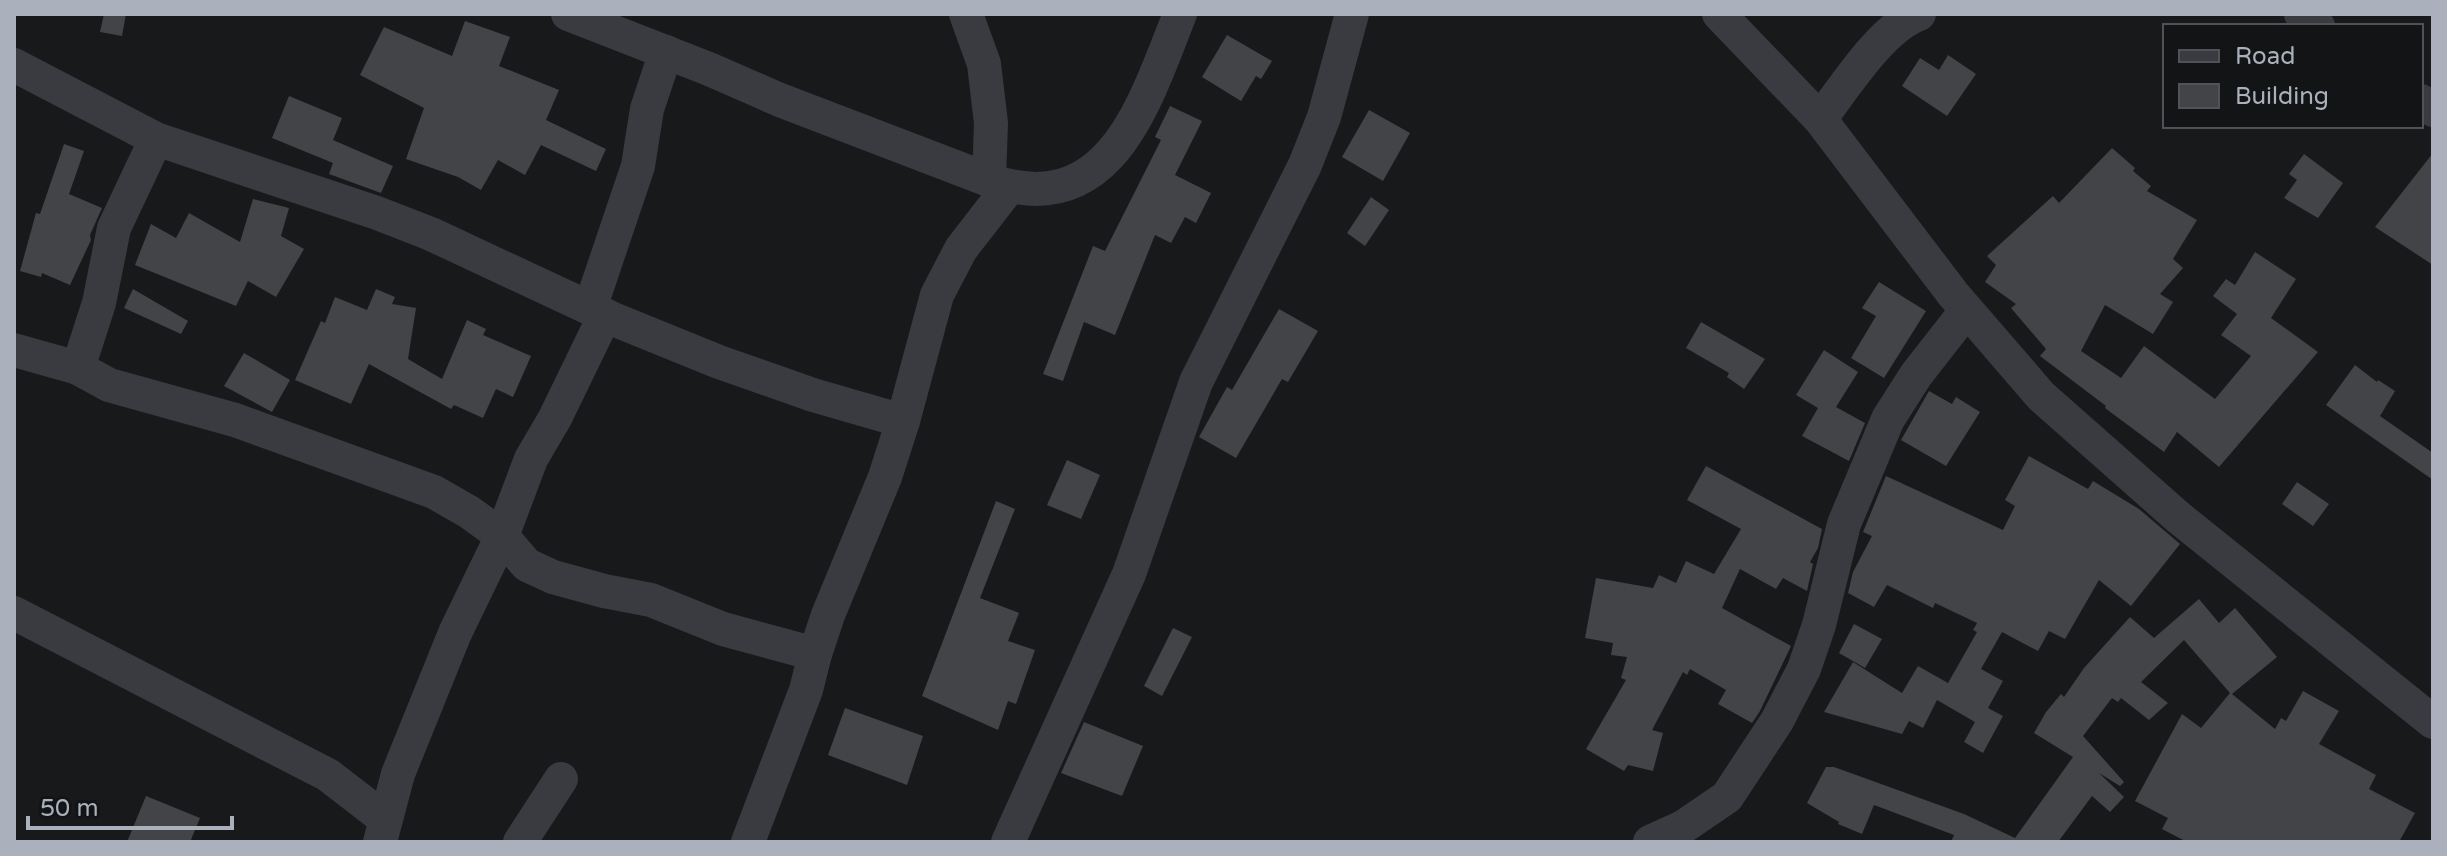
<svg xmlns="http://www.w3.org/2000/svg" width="2447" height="856" font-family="'Varela Round',sans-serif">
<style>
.building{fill:#424448}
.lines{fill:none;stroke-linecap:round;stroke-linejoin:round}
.minor{stroke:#393b41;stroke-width:34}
</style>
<rect width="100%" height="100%" fill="#18191b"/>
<!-- building -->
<g class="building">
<path d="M 104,14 L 126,14 L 122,36 L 100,32 Z"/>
<path d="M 465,21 L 510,37 L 499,66 L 559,90 L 546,120 L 606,149 L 596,171 L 541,145 L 525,175 L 498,160 L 481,190 L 458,177 L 406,159 L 424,108 L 360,75 L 384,27 L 452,56 Z"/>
<path d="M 1227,35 L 1272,61 L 1261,79 L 1256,76 L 1241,101 L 1202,77 Z"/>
<path d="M 1948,55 L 1976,74 L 1947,116 L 1902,86 L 1920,58 L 1939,70 Z"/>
<path d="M 289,96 L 342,118 L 333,140 L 393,166 L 381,193 L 329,174 L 333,163 L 272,138 Z"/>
<path d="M 1170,106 L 1202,121 L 1175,175 L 1211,193 L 1196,223 L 1185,217 L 1171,243 L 1155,235 L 1115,335 L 1084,322 L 1063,381 L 1043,374 L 1093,246 L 1105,251 L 1161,140 L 1155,137 Z"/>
<path d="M 1369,110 L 1410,133 L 1383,181 L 1342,157 Z"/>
<path d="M 64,144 L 84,151 L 69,194 L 102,208 L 90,235 L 91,240 L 70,285 L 42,273 L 41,277 L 20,271 L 36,213 L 40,214 Z"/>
<path d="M 2112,148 L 2135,168 L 2133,171 L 2151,186 L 2147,191 L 2197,220 L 2173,259 L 2183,268 L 2160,294 L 2173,302 L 2153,334 L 2105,305 L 2081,351 L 2121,378 L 2144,346 L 2215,399 L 2251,356 L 2221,335 L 2237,314 L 2213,296 L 2226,279 L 2235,285 L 2255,252 L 2296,279 L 2271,318 L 2318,352 L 2219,467 L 2177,432 L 2164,452 L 2105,408 L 2106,406 L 2040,356 L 2046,349 L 2011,308 L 2016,304 L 1985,282 L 1996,265 L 1987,256 L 2053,196 L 2059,203 Z"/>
<path d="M 2433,153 L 2433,265 L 2375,227 Z"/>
<path d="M 2304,154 L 2343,183 L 2318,218 L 2284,198 L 2297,180 L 2289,174 Z"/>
<path d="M 1371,197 L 1389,210 L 1365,246 L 1347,233 Z"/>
<path d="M 253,199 L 289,208 L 281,236 L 304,249 L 276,297 L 248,281 L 236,306 L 135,265 L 151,224 L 176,238 L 189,213 L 240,242 Z"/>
<path d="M 1879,282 L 1926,311 L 1884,378 L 1851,358 L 1876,316 L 1862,308 Z"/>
<path d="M 133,289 L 188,321 L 181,334 L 124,308 Z"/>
<path d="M 376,289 L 395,297 L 392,304 L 416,308 L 408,359 L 442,379 L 467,320 L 486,329 L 483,335 L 531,356 L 513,397 L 496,389 L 483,418 L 454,405 L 451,409 L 369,364 L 351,404 L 295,380 L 321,321 L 325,323 L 335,297 L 367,310 Z"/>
<path d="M 1279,309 L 1318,331 L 1288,382 L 1282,379 L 1236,458 L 1199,437 L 1227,387 L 1232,390 Z"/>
<path d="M 1701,322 L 1765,359 L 1744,389 L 1727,377 L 1729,373 L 1686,348 Z"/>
<path d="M 1824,350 L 1858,372 L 1836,407 L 1865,423 L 1849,461 L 1802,436 L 1818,408 L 1796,395 Z"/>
<path d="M 244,353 L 290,380 L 272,412 L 224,386 Z"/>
<path d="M 2355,365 L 2377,382 L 2378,380 L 2395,391 L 2380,416 L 2433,453 L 2433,480 L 2326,405 Z"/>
<path d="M 1929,391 L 1952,404 L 1956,397 L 1980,412 L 1946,466 L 1901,440 Z"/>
<path d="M 2029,456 L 2088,489 L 2093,481 L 2139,509 L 2180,544 L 2131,606 L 2099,580 L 2065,639 L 2049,631 L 2038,651 L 2002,632 L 1981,669 L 2003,681 L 1988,708 L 2003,716 L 1983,753 L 1964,742 L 1975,722 L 1937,700 L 1923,728 L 1909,721 L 1902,734 L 1824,712 L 1853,662 L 1902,693 L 1918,666 L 1948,683 L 1977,632 L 1973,630 L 1977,623 L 1935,603 L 1933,608 L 1887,585 L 1874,607 L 1848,593 L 1853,572 L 1872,536 L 1863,532 L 1886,476 L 2003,530 L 2015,506 L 2005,500 Z"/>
<path d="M 1067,460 L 1100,475 L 1081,519 L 1047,505 Z"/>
<path d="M 1706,466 L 1822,529 L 1818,548 L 1810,562 L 1813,564 L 1807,591 L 1783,578 L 1776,589 L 1740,569 L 1722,608 L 1791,646 L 1760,711 L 1752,723 L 1718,704 L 1726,690 L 1690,669 L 1687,675 L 1683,672 L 1652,730 L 1663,733 L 1653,771 L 1628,765 L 1624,771 L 1586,749 L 1626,680 L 1621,678 L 1627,657 L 1611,655 L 1613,643 L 1585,638 L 1596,578 L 1653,588 L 1659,575 L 1676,583 L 1686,561 L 1714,574 L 1741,529 L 1687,500 Z"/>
<path d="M 2297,482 L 2329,504 L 2313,526 L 2282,504 Z"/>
<path d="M 996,501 L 1015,509 L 980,598 L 1019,613 L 1008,641 L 1035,650 L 1016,704 L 1008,701 L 998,730 L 922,696 Z"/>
<path d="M 2199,599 L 2219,623 L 2235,608 L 2277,657 L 2232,694 L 2275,729 L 2281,718 L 2286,721 L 2303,691 L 2339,711 L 2319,744 L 2376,775 L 2369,789 L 2415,813 L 2399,842 L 2187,842 L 2162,829 L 2168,818 L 2135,801 L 2182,714 L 2201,728 L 2230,693 L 2184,640 L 2141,682 L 2168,703 L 2149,720 L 2121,698 L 2118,702 L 2112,698 L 2083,736 L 2124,782 L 2120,786 L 2099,773 L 2124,797 L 2110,812 L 2092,796 L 2058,842 L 1951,842 L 1954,835 L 1874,805 L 1862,834 L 1838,824 L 1839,822 L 1807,803 L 1826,767 L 1834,767 L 1964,814 L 2015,838 L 2073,757 L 2034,733 L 2046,712 L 2061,694 L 2064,697 L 2084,668 L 2130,617 L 2154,638 Z"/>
<path d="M 1854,624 L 1882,639 L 1865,668 L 1839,653 Z"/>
<path d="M 1173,628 L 1192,637 L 1162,696 L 1144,686 Z"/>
<path d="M 845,708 L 923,736 L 907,785 L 828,755 Z"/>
<path d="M 1084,722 L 1143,746 L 1122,796 L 1061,773 Z"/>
<path d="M 146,796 L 200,818 L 190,842 L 127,842 Z"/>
</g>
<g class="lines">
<!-- minor -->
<g class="minor">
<path d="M 568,14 L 709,69 L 780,100 L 989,180 C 1111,223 1145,101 1180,14"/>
<path d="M 966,14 L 984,64 L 991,123 L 989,180"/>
<path d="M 1719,14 L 1820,119 L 1953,294 L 2041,396 L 2178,517 L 2433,722"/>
<path d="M 2301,14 L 2318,26"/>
<path d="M 14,65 L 156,139 L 377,213 L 431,234 L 613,319 L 719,362 L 813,395 L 903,421"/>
<path d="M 2421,101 L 2433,110"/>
<path d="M 1820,119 C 1845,87 1881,28 1919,14"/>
<path d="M 590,308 L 638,166 L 647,109 L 666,52"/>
<path d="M 14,350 L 78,368 L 109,385 L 235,420 L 434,492 L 469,512 L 502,536 L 527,565 L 553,577 L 604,591 L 651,600 L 723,629 L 815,654"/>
<path d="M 78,368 L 99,303 L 114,228 L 156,139"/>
<path d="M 14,613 L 328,775 L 385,819"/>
<path d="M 380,842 L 398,774 L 455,633 L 502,536 L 531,459 L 555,418 L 605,315"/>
<path d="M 520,842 L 561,779"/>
<path d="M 748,842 L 806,690 L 815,654 L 828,615 L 885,477 L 903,421 L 937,295 L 961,249 L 1009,187"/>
<path d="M 1008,842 L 1129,574 L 1196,382 L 1305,165 L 1324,117 L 1352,14"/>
<path d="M 1650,842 L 1683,827 L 1727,797 L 1777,721 L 1804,669 L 1819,625 L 1844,524 L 1888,419 L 1916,375 L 1966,311"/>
</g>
</g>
<!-- border -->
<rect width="2447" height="856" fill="none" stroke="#aab1bc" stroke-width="32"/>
<!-- legend -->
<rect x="2163" y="24" width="260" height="104" fill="#131416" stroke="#4f5358" stroke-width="2"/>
<rect x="2179" y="50" width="40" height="12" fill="#393b41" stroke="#4f5358" stroke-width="2"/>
<text x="2235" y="64" font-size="24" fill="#aab1bc">Road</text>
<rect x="2179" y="84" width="40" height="24" fill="#424448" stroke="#4f5358" stroke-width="2"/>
<text x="2235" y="104" font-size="24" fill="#aab1bc">Building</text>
<!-- scale -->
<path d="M28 816v12h204v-12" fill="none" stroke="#aab1bc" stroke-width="4"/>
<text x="40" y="816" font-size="24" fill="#aab1bc" stroke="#131416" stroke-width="6" paint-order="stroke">50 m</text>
</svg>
